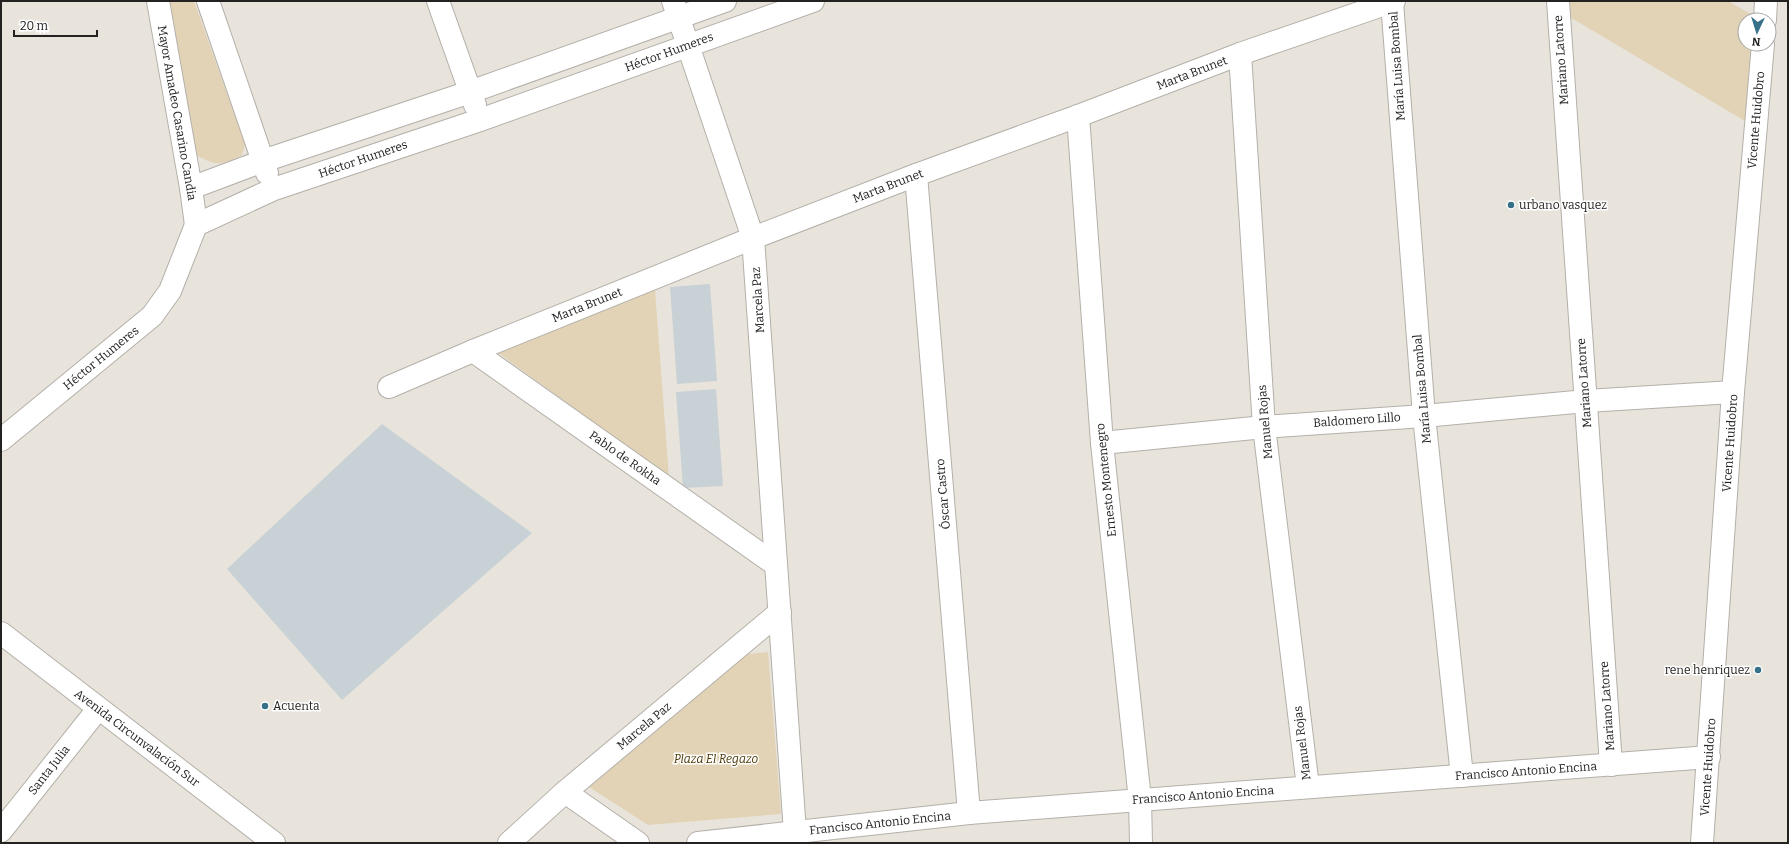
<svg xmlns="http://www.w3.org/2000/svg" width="1789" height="844" font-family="Bitter,serif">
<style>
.green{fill:#e2d3b6}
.building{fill:#c8d1d5}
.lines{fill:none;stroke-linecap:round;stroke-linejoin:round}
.street-casing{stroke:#b4b0a9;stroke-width:24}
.secondary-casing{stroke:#b4b0a9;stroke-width:24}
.street{stroke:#fff;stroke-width:22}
.secondary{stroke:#fff;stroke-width:22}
.poi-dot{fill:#367189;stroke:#fff;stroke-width:1.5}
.labels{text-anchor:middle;stroke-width:3;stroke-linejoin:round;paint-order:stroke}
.street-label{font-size:12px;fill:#242220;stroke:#fff}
.poi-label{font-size:12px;fill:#242220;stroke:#fff;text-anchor:start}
.park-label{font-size:12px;font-style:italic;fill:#4d3805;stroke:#fff}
</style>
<rect width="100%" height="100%" fill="#e8e4dc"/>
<!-- green -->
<g class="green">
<path d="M 170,1 L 194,1 L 245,145 L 242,155 C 221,166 216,166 196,155 Z"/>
<path d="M 1558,1 L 1728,1 L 1761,20 L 1745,20 L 1745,44 L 1763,44 L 1755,127 L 1558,10 Z"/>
<path d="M 655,290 L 669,478 L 497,352 Z"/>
<path d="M 768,652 L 781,814 L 648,825 L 589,787 L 748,654 Z"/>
</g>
<!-- building -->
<g class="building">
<path d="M 710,284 L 717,381 L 677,384 L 670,287 Z"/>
<path d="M 716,389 L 723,486 L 683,488 L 676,392 Z"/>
<path d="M 382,424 L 532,533 L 342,700 L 227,569 Z"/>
</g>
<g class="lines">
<defs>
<g id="street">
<path d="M 158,1 L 191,188 L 196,225"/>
<path d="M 208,1 L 267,173"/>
<path d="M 438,1 L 475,105"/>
<path d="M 673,1 L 753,238 L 795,832"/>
<path d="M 1558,1 L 1611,765"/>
<path d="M 1392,2 L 1424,416 L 1462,776"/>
<path d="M 1765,20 L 1766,1"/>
<path d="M 1240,54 L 1264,427 L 1308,787"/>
<path d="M 1078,116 L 1102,443 L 1140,800 L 1141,843"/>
<path d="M 916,175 L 969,813"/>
<path d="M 191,188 L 263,161 L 470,92 L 725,1"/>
<path d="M 473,351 L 776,565"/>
<path d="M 389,387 L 473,351 L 753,238 L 916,175 L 1078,116 L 1240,54 L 1394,1"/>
<path d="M 1,440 L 152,316 L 170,291 L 196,225 L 274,189 L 480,120 L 813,1"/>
<path d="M 1102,443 L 1264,427 L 1424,416 L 1586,401 L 1733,392"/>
<path d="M 565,792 L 638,843"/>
<path d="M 1,831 L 98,709"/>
<path d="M 509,843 L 565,792 L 780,612"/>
<path d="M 698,843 L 969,813 L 1709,757"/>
<path d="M 1702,843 L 1733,392 L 1763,44"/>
</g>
<path id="secondary" d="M 1,633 L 274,843"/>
</defs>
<!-- street casing -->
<use href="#street" class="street-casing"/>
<!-- secondary casing -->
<use href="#secondary" class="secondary-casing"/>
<!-- street -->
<use href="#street" class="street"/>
<!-- secondary -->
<use href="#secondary" class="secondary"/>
</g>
<!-- markers -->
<g class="poi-dot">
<circle cx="1511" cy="205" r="4"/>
<circle cx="1758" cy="670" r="4"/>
<circle cx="265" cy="706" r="4"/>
</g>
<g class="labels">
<!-- street labels -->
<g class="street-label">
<text transform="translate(669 52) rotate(-20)" y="4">Héctor Humeres</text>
<text transform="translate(1561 60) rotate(-94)" y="4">Mariano Latorre</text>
<text transform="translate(1397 66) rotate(-94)" y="4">María Luisa Bombal</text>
<text transform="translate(1192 73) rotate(-21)" y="4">Marta Brunet</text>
<text transform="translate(177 113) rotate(80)" y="4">Mayor Amadeo Casarino Candia</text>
<text transform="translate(1756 120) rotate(-85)" y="4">Vicente Huidobro</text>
<text transform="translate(363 159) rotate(-19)" y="4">Héctor Humeres</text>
<text transform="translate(888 186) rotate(-21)" y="4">Marta Brunet</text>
<text transform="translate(758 300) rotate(-94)" y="4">Marcela Paz</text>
<text transform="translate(587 305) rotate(-22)" y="4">Marta Brunet</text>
<text transform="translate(101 358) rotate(-39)" y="4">Héctor Humeres</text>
<text transform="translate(1584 383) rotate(-94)" y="4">Mariano Latorre</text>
<text transform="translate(1422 389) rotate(-95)" y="4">María Luisa Bombal</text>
<text transform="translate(1357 420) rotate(-4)" y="4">Baldomero Lillo</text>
<text transform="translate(1265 422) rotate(-95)" y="4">Manuel Rojas</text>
<text transform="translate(1730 443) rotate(-86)" y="4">Vicente Huidobro</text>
<text transform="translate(625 458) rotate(35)" y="4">Pablo de Rokha</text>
<text transform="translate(1106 480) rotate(-96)" y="4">Ernesto Montenegro</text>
<text transform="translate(943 494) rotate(-95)" y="4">Óscar Castro</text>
<text transform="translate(1607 706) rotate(-94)" y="4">Mariano Latorre</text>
<text transform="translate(644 726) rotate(-40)" y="4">Marcela Paz</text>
<text transform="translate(137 738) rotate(37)" y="4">Avenida Circunvalación Sur</text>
<text transform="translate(1302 743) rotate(-97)" y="4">Manuel Rojas</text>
<text transform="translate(1708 767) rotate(-86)" y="4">Vicente Huidobro</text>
<text transform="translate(49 770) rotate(-52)" y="4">Santa Julia</text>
<text transform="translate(1526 771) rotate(-4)" y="4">Francisco Antonio Encina</text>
<text transform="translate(1203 795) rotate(-4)" y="4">Francisco Antonio Encina</text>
<text transform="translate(880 823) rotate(-6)" y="4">Francisco Antonio Encina</text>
</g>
<!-- poi labels -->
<g class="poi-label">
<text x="1519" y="209">urbano vasquez</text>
<text x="1750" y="674" text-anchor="end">rene henriquez</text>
<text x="273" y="710">Acuenta</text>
</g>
<!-- park labels -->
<g class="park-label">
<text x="716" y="763">Plaza El Regazo</text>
</g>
</g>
<!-- border -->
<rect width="1789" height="844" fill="none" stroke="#242220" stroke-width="4"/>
<!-- north arrow -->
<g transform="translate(1757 32) rotate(184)"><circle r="19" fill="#ffffff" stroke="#a7a7a6"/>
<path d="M0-3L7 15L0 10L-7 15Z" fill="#367189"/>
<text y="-6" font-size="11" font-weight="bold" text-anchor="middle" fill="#242220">N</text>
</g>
<!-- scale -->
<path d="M14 30v6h83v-6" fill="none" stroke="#242220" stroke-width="2"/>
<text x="20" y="30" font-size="12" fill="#242220" stroke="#ffffff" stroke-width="3" paint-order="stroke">20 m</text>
</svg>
